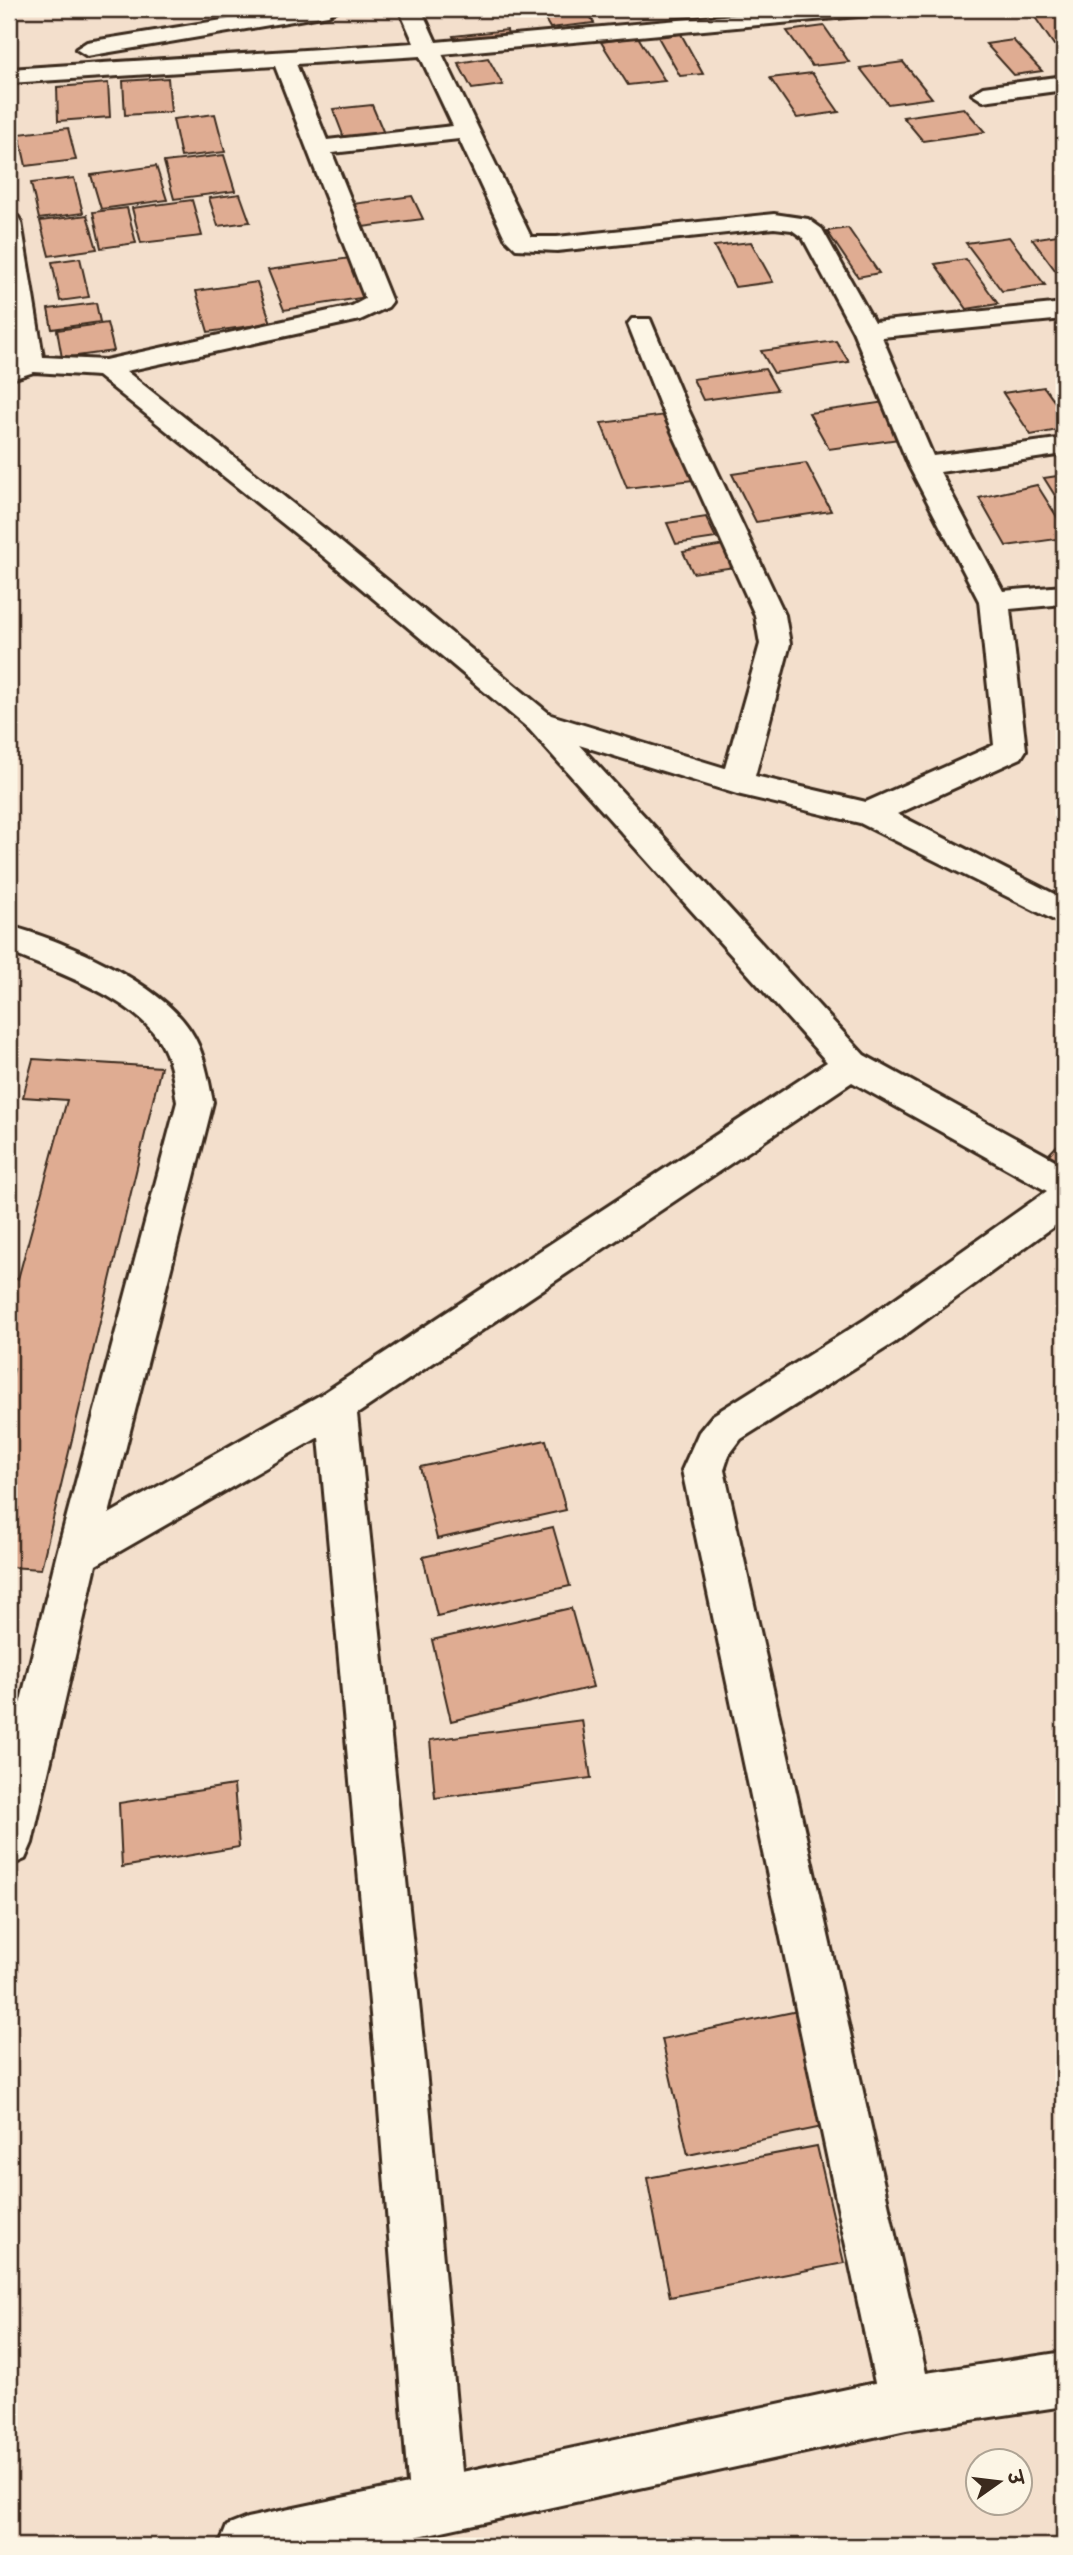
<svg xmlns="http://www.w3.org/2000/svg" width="1073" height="2555" font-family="'Indie Flower','Playpen Sans Deva',sans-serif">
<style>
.building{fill:#dfac92;stroke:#3b2a1e;stroke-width:2}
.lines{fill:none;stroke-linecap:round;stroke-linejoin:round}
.minor-casing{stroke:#3b2a1e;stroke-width:6}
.minor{fill:#fcf5e5;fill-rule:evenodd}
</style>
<rect width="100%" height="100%" fill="#f3dfcc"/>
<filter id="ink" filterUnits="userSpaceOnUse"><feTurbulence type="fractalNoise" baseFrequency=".0143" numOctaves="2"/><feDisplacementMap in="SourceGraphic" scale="14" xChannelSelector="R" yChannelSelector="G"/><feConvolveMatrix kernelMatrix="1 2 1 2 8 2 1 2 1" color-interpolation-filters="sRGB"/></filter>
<g filter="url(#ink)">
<!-- building -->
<g class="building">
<path d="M 539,9 L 586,9 L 594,23 L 550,28 Z"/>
<path d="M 1064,9 L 1064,44 L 1054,45 L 1030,10 Z"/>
<path d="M 824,26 L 849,62 L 812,66 L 787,31 Z"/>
<path d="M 507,30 L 508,38 L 457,44 L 453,36 Z"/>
<path d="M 681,34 L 703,74 L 680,76 L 658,37 Z"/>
<path d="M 638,37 L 665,81 L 628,85 L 601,42 Z"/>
<path d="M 1013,40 L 1042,71 L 1014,75 L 986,44 Z"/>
<path d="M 488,58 L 503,85 L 472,89 L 458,63 Z"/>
<path d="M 903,62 L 932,98 L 888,104 L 860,68 Z"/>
<path d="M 812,73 L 839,112 L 797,118 L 770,78 Z"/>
<path d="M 168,78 L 171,112 L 125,115 L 123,81 Z"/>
<path d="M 108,83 L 110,117 L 58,121 L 57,87 Z"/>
<path d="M 372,105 L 388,143 L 348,148 L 333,109 Z"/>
<path d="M 964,108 L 985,132 L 923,141 L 903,117 Z"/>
<path d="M 215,114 L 225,152 L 181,157 L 173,119 Z"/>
<path d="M 68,128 L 76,160 L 26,166 L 19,134 Z"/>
<path d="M 224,155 L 235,191 L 174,199 L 164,162 Z"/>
<path d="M 156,166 L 167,200 L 101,209 L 91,175 Z"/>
<path d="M 74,178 L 83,213 L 39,219 L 31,183 Z"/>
<path d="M 240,194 L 250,222 L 218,226 L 209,198 Z"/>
<path d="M 412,196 L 423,219 L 363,227 L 353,204 Z"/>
<path d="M 192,200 L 202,236 L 141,243 L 132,208 Z"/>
<path d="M 127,208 L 136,243 L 101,248 L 93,212 Z"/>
<path d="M 87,215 L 97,249 L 49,256 L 40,221 Z"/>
<path d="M 848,228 L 879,273 L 858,277 L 827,231 Z"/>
<path d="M 1057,235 L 1064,245 L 1064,282 L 1032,239 Z"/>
<path d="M 1009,237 L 1045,285 L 1002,291 L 966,243 Z"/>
<path d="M 751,242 L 773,282 L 735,287 L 714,246 Z"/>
<path d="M 80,258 L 89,297 L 60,301 L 52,262 Z"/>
<path d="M 350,258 L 367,297 L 284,310 L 268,270 Z"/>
<path d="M 966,259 L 998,304 L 967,309 L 935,264 Z"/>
<path d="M 257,282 L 271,323 L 208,332 L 196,291 Z"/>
<path d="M 96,303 L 100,322 L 52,329 L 48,309 Z"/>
<path d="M 107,323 L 114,351 L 62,358 L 57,330 Z"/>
<path d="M 836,341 L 849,362 L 774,373 L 761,351 Z"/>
<path d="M 765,369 L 777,390 L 703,400 L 693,379 Z"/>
<path d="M 1044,387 L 1064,415 L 1064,429 L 1031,435 L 1003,393 Z"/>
<path d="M 885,402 L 906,438 L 829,449 L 809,413 Z"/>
<path d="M 674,414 L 702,479 L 627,488 L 601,423 Z"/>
<path d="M 806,463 L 831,511 L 756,522 L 732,474 Z"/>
<path d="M 1064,475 L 1064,510 L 1044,478 Z"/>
<path d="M 1037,485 L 1064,528 L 1064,538 L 1006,546 L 979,498 Z"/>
<path d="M 706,517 L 716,538 L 676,544 L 667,523 Z"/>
<path d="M 724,545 L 735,567 L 693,573 L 683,552 Z"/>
<path d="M 33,1059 L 161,1067 L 41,1569 L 9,1567 L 9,1390 L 14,1369 L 9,1368 L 9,1278 L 18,1279 L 67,1100 L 23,1097 Z"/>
<path d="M 1064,1138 L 1064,1165 L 1048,1155 Z"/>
<path d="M 546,1440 L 566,1510 L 437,1539 L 420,1467 Z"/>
<path d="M 553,1527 L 570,1586 L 437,1616 L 423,1557 Z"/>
<path d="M 571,1608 L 593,1687 L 451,1721 L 432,1640 Z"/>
<path d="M 582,1720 L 591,1778 L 435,1798 L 430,1740 Z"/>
<path d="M 234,1785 L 239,1847 L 122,1867 L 119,1803 Z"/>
<path d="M 798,2011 L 827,2126 L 688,2155 L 662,2039 Z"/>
<path d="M 817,2146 L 844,2263 L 670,2297 L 647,2178 Z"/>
</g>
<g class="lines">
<defs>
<g id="minor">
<path d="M 291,9 L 339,9 L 328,15 L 87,56 L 76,49 L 87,42 Z"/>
<path d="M 399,9 L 421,9 L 436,42 L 801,9 L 880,9 L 877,14 L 869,15 L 442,54 L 531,237 L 557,237 L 774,214 L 808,219 L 822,229 L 874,322 L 1064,303 L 1064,319 L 882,337 L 933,456 L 1064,438 L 1064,454 L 940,472 L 1003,591 L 1064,586 L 1064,604 L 1010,609 L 1026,750 L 1021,758 L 897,814 L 1064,899 L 1064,925 L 860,823 L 737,794 L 579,745 L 864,1055 L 1064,1165 L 1064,1219 L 894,1343 L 741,1439 L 729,1455 L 724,1470 L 926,2373 L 1064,2352 L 1064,2406 L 906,2430 L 373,2546 L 219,2546 L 227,2526 L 247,2518 L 408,2484 L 376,2070 L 319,1437 L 96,1565 L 32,1843 L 25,1859 L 9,1866 L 9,1750 L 57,1553 L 177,1102 C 174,1084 172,1065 164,1049 C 141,999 55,972 9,952 L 9,926 C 63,940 159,982 190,1030 C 204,1051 208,1077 213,1102 L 109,1514 L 322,1394 L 827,1062 L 529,729 L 311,546 L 98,376 L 34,372 L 9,380 L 9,363 L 17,360 L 9,302 L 9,215 L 18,217 L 21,222 L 43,357 L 105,360 L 352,306 L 365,299 L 275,66 L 9,83 L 9,69 L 414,43 ZM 420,56 L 453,126 L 327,140 L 296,64 ZM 459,139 L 505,238 L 516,249 L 557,251 L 774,228 L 792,230 L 803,238 L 853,331 L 909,466 L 979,601 L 994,745 L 866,802 L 755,776 L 790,644 L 785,615 L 686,405 L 650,319 L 632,319 L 628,324 L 660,405 L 755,615 L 760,644 L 725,768 L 551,715 L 331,534 L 126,371 L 360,320 L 388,307 L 392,302 L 332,153 ZM 852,1082 L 1047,1191 L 866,1319 L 713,1415 L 699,1432 L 682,1470 L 875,2383 L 462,2472 L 426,2070 L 357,1414 Z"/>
<path d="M 1064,76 L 1064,90 L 983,101 L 972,94 L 983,87 Z"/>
</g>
</defs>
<!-- minor casing -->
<use href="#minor" class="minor-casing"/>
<!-- minor -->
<use href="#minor" class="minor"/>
</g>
</g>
<!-- margin -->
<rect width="1073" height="2555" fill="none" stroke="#fcf5e5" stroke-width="35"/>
<rect x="18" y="18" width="1038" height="2520" fill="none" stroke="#3b2a1e" stroke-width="2.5" filter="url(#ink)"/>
<!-- north arrow -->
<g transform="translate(999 2482) rotate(76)"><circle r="33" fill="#fcf5e5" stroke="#afa495" stroke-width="2"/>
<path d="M0-5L12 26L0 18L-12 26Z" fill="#3b2a1e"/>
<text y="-10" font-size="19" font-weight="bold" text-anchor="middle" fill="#3b2a1e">उ</text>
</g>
</svg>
